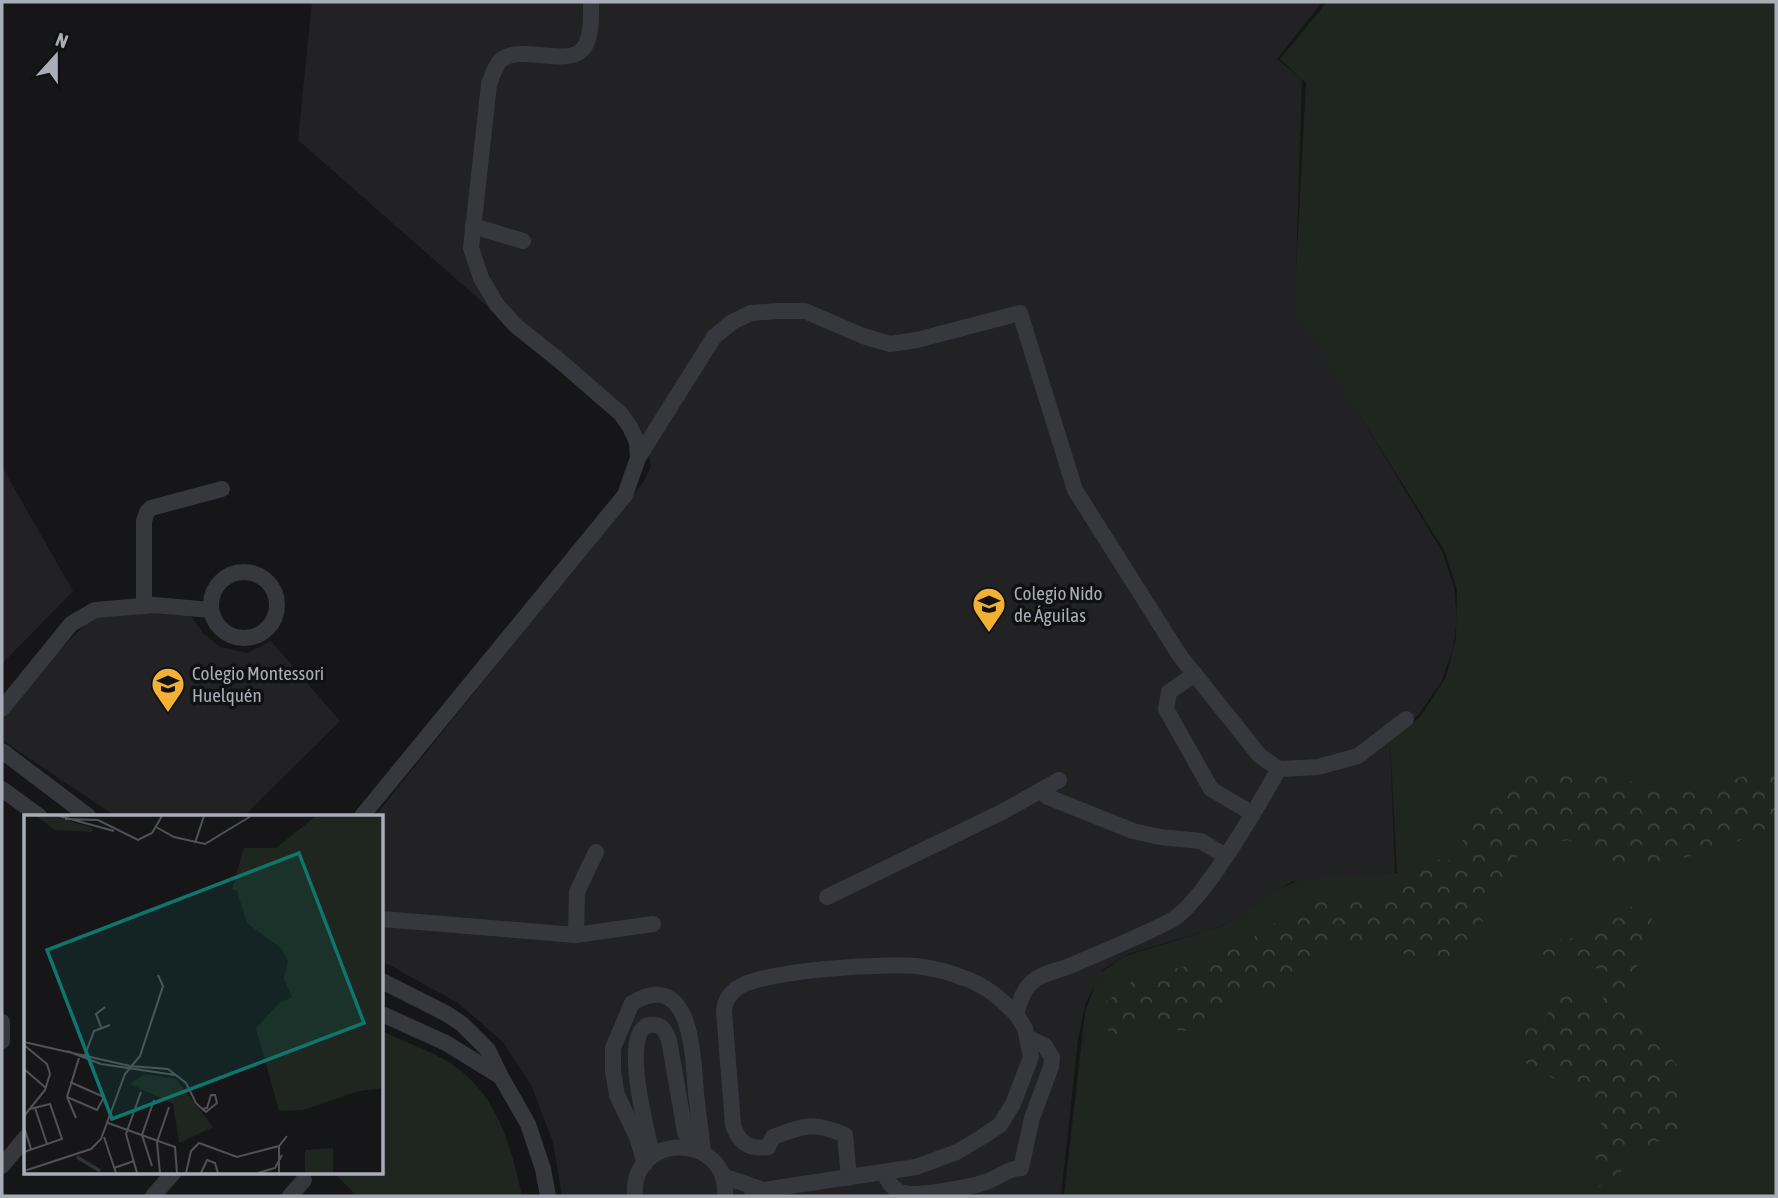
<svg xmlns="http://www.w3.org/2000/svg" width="1778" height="1198" font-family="'Asap Condensed',sans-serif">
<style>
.built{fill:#222225}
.green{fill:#1e261f}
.forest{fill:url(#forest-crowns)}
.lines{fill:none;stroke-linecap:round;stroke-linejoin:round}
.minor{stroke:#37383d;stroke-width:16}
.labels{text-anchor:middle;stroke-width:7;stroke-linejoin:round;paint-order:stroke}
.poi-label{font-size:19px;fill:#a8adb8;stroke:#111113;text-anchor:start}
.inset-river{fill:none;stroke:#2c353c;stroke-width:3.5}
.inset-road{fill:none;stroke:#505258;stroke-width:2}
.view{fill:#0f766e;fill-opacity:0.15;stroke:#0f766e;stroke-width:3.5}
.inset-edge{fill:none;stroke:#a8adb8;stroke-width:3.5}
</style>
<defs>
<pattern id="forest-crowns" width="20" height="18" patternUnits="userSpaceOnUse" patternTransform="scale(1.75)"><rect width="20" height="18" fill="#1e261f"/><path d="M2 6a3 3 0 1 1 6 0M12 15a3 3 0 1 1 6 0" fill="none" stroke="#3c433d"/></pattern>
</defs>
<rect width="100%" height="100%" fill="#161618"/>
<!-- built -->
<g class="built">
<path d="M 312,2 L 1322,2 L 1277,59 L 1302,79 L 1295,308 L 1443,553 L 1454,587 L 1457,619 L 1453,649 L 1441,682 L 1419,714 L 1390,741 L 1395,873 L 1293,881 L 1271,894 L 1248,913 L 1217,928 L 1128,954 L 1103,970 L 1086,1002 L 1078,1039 L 1061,1196 L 562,1196 L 553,1142 L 531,1085 L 503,1042 L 458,1003 L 382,961 L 382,816 L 375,816 L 644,481 L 651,466 L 645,438 L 620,423 L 298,140 Z"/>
<path d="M 2,467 L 73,591 L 2,664 Z"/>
<path d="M 188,612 L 203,633 L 220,647 L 248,653 L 271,641 L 340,721 L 244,816 L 115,816 L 2,740 L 2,707 L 96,614 Z"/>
</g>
<!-- green -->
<g class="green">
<path d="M 1327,2 L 1776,2 L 1776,1196 L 1064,1196 L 1085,1012 L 1099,974 L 1125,956 L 1220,927 L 1245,913 L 1270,893 L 1303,878 L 1397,873 L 1390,740 L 1420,717 L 1446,677 L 1456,638 L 1457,590 L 1445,552 L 1294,310 L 1306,83 L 1280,59 Z"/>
<path d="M 382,1031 C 404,1042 429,1050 450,1063 C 497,1093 511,1145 522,1196 L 357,1196 L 333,1172 L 382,1172 Z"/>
</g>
<!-- forest -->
<g class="forest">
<path d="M 1776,764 L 1776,824 L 1732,844 L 1646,869 L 1593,856 L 1568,840 L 1519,851 L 1508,877 L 1484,896 L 1456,891 L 1483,921 L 1447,974 L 1381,943 L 1331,949 L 1282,995 L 1243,988 L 1188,1031 L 1131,1027 L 1109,1038 L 1106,1002 L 1135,979 L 1190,965 L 1252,938 L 1294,910 L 1336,895 L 1386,895 L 1416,871 L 1420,858 L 1455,861 L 1473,812 L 1528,767 L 1607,774 L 1667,793 L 1727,782 Z"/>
<path d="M 1624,904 L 1653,915 L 1625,1003 L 1646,1034 L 1680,1068 L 1677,1090 L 1683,1116 L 1678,1133 L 1626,1156 L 1619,1177 L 1599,1187 L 1596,1155 L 1601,1122 C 1580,1092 1556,1079 1524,1062 L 1512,1018 L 1541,1022 L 1559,999 L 1576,992 L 1599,1006 L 1608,989 L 1605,970 L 1549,959 L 1527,942 L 1578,938 Z"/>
</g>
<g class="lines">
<!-- minor -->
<g class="minor">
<path d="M 473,226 L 523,241"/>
<path d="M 638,458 L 714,337 L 732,322 L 751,313 L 778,311 L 805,311 L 863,336 L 890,344 L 917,340 L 1020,313 L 1075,490 L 1180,656 L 1260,756 L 1279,769 L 1318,767 L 1358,756 L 1406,719"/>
<circle cx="244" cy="605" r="33"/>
<path d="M 144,606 L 144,521 L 147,512 L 151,508 L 222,489"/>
<path d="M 1195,674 L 1169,692 L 1166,709 L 1211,789 L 1253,814"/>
<path d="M 2,709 L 71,624 L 95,610 L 154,605 L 211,610"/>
<path d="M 2,751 L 88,816"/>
<path d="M 2,789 L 39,816"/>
<path d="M 1040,791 L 1048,797 L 1133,831 L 1160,837 L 1201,841 L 1225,856"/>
<path d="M 362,816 L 625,495 L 638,458 L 637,442 L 630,427 L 621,414 L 560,361 L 515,325 L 497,305 L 481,278 L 471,248 L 489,84 C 492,77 495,65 501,60 C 522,43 572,70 585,46 C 592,34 591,15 591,2"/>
<path d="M 827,897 L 1004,811 L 1059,780"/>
<path d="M 382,919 L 576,935 L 577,892 L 596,852"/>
<path d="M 576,935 L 653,924"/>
<path d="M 382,981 L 447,1014 L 462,1024 L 488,1050 L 501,1077 L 528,1124 L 543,1169 L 548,1196"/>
<path d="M 382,1014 L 446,1043 L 501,1077"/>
<path d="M 2,1022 L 2,1041"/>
<path d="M 652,1154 C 648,1135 616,1019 655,1025 C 664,1026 666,1033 669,1040 L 685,1132 L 694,1149"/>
<path d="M 645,1164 L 637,1137 L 617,1095 L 613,1071 L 613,1048 L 632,1003 C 692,967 693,1057 696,1093 C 698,1113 701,1133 703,1153"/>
<path d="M 2,1166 L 26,1137"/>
<path d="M 884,1172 C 887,1181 892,1188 900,1192 C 914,1198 970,1187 986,1182 C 998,1178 1008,1168 1021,1168 L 1032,1118 L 1051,1067 L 1052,1057 L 1045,1046 L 1027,1037"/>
<path d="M 723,1176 L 763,1190"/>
<path d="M 849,1178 L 845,1135 C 813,1121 805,1125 773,1137 L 768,1147 C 749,1150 739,1143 733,1125 L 724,1011 C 725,1001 728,996 736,989 C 761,970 884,963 917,966 C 932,968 949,972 964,978 C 985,985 1000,998 1016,1014"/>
<path d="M 153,1196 L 174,1172"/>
<path d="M 290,1196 L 304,1180"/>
<path d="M 635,1196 C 630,1131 730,1132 725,1196"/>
<path d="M 752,1196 L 763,1190 L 916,1167 L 957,1152 L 982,1137 L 1000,1125 L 1013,1104 L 1031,1057 L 1025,1028 L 1016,1014 C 1019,1004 1022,993 1029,985 C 1038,974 1054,972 1067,967 C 1102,952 1137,938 1170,921 C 1202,905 1260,802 1279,769"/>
</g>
</g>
<!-- icons -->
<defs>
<symbol id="school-pin" viewBox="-11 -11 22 30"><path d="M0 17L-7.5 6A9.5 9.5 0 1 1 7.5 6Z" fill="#f2b134" stroke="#111113"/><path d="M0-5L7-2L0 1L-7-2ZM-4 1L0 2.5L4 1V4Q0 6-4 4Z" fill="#111"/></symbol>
</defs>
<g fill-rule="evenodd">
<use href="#school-pin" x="970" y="585" width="38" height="52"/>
<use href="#school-pin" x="149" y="665" width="38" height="52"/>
</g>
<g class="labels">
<!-- poi labels -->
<g class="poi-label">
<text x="1014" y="600">Colegio Nido<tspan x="1014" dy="22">de Águilas</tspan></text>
<text x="192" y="680">Colegio Montessori<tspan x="192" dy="22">Huelquén</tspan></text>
</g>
</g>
<!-- overview -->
<g transform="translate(24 815)">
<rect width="359" height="359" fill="#161618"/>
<path d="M 12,1 L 29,1 L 69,13 L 68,17 L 31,15 ZM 292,1 L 359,1 L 359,273 L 335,276 L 279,295 L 255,296 L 232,213 L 255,188 L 268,182 L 260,164 L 264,146 L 258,134 L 223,108 L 213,76 L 208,74 L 220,33 L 252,33 ZM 121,259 L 152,264 L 189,312 L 155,328 L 149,289 L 106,269 ZM 309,333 L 309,358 L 281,358 L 281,335 Z" fill="#1e261f"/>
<path d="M 323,123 L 333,123 L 339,133 L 359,134 L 356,152 L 330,142 L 303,168 L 284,173 L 279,182 L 283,184 L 281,194 L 263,197 L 259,206 L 237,221 L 237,212 L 276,177 L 281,160 L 302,156 L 320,143 ZM 302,174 L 307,174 L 308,188 L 322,201 L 314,216 L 311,207 L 292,197 L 304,190 L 303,185 L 290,185 ZM 359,203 L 359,243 L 357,244 L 330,225 L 348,206 Z" fill="#1e261f"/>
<path class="inset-river" d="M 53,342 L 76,356"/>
<path class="inset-road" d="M 35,1 L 90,16M 41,4 L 74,5 L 114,25 L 128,18 L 138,1M 132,12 L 150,22 L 181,29 L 227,1M 171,28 L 180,1M 77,212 L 72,199 L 81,192M 0,227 L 106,251 L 144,254 L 162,268 L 172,288 L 176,292 L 182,297 L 193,288 L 191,280 L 187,280 L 183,293 L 178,294M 0,230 L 23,249 L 26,259 L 21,275 L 0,301M 43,236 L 77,249 L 151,260M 61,240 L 70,216 L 86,210M 0,254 L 22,273M 43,282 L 73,295 L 80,282 L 46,267M 11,293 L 23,329M 52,303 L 43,282 L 55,243M 84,308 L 151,332 L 153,358M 0,312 L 7,334M 80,322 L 92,358M 0,337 L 38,324 L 26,289 L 6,294M 128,351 L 118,320 L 130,285M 90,353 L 110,346M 0,356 L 67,334 L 77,324 L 101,259 L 116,241 L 139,171 L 134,160M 113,358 L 102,319 L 117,277M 136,358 L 133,327 L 145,292M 162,358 L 167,336 L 175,328 L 213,342 L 255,331 L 263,321M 177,358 L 183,345 L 191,348 L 194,358M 234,358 L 251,353 L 258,340M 255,358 L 255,331"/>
<path class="view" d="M 275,38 L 340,208 L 88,304 L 23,135 Z"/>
<rect width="359" height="359" class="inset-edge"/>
</g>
<!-- border -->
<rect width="1778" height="1198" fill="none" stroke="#a8adb8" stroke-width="7"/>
<!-- north arrow -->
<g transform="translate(56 56) rotate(21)" stroke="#111113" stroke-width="5" paint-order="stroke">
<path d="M0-5L12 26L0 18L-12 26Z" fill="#a8adb8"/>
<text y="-10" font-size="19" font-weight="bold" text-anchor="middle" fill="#a8adb8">N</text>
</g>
</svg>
